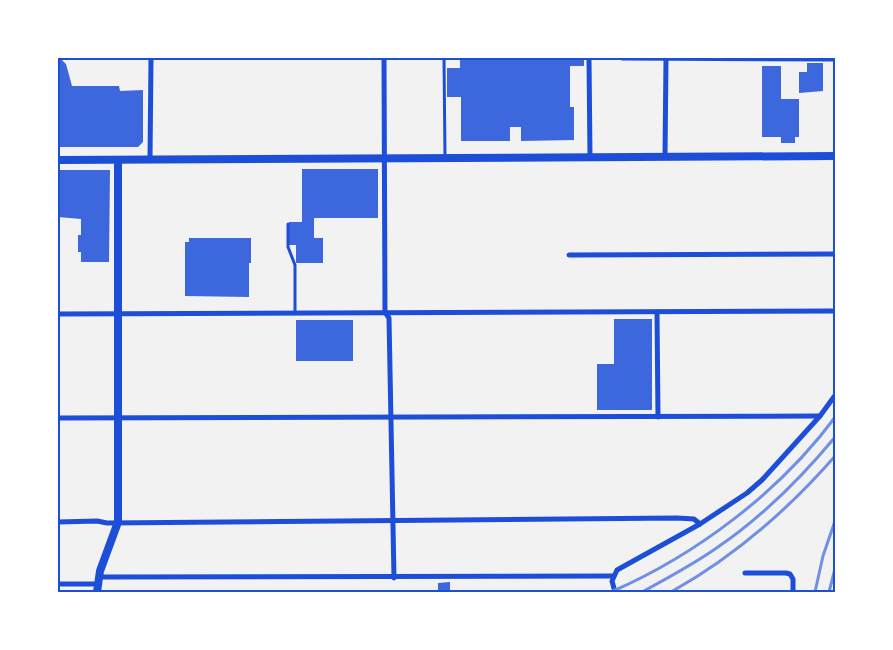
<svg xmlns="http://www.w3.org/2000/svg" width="893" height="650" font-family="'PT Sans Narrow',sans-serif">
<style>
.building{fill:#3d67dc}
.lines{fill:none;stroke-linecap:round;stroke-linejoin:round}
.service{stroke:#1d4ed8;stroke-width:3}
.minor{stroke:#1d4ed8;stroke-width:5}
.tertiary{stroke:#1d4ed8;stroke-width:8}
.rail{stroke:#7290e2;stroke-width:3}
.neatline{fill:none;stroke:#1d4ed8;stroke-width:2}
</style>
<rect width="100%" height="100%" fill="#f2f2f2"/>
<!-- building -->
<g class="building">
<path d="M 460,58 L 584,58 L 584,66 L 570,66 L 570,107 L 574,107 L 574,140 L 521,141 L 521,127 L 510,127 L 510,141 L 461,141 L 461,97 L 447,97 L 447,68 L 460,68 Z"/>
<path d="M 58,59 L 61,59 L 66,64 L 72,86 L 119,86 L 120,91 L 143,90 L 143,142 L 138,147 L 58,147 Z"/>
<path d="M 807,63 L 823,63 L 823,91 L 799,93 L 799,72 L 807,72 Z"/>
<path d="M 762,66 L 781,66 L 781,99 L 799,99 L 799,137 L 795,137 L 795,143 L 781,143 L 781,137 L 762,137 Z"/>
<path d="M 302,169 L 378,169 L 378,218 L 314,218 L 314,238 L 323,238 L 323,263 L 296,263 L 296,245 L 289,245 L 289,222 L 302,222 Z"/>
<path d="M 58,170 L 110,170 L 109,262 L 81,262 L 81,252 L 78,252 L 78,235 L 81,235 L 81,219 L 58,217 Z"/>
<path d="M 189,238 L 251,238 L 251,263 L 249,263 L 249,297 L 185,296 L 185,242 L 189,242 Z"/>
<path d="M 614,319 L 652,319 L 652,410 L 597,410 L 597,364 L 614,364 Z"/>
<rect x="296" y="320" width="57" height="41"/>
<path d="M 450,582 L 450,592 L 438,592 L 438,583 Z"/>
</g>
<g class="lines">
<!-- service -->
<g class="service">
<path d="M 444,58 L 445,157"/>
<path d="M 288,224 L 288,247 L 295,265 L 295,312"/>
</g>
<!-- minor -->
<g class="minor">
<path d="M 384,58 L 385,312 L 389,318 L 394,578"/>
<path d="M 589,58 L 590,158"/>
<path d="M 622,58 L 836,59"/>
<path d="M 665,157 L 666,59"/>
<path d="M 150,160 L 151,58"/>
<path d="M 569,255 L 836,254"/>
<path d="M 657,312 L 658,417"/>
<path d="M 58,314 L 836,311"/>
<path d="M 58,418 L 820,416"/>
<path d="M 58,522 L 97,521 L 107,523 L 677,518 L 694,519 L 700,524"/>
<path d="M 745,573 L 786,573 L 790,574 L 793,579 L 793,592"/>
<path d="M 99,577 L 613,576"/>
<path d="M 58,584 L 97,584"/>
<path d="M 615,592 L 612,581 L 617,570 L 700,524 L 747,493 L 762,480 L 820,416 L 836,394"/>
</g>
<!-- tertiary -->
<g class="tertiary">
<path d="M 58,160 L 836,156"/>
<path d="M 97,592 L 100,571 L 118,522 L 118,161"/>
</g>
<!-- rail -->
<g class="rail">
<path d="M 611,592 C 696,555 780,492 836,416"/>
<path d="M 642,592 C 668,578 694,564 718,547 C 762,517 802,477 836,436"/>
<path d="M 671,592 C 734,557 788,510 836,455"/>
<path d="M 815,592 L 823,556 L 836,518"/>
<path d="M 829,592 L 836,565"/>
</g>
</g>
<!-- border -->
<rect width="893" height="650" fill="none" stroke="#ffffff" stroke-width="118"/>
<rect x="59" y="59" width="775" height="532" class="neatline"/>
</svg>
